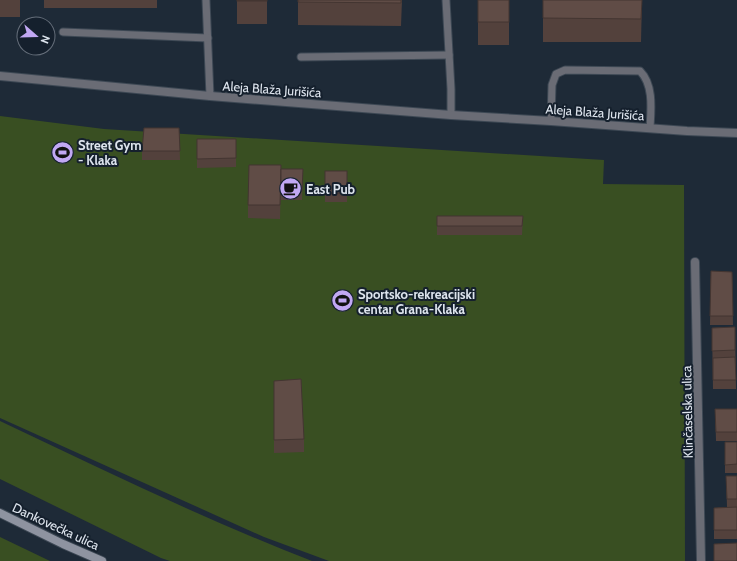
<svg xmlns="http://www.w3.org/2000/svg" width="737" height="561" font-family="Cabin,sans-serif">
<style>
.green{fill:#394f22}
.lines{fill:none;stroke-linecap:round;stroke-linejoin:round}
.service-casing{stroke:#3d4854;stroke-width:9}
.minor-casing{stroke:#3d4854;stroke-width:10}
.secondary-casing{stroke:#3d4854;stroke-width:10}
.service{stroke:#6a6c75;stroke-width:7}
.minor{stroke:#6a6c75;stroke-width:8}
.secondary{stroke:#8e93a0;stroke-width:8}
.wall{fill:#53413c}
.building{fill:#604c46;stroke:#433531}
.labels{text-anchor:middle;stroke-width:4;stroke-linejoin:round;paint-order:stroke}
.street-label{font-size:13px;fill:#dde4ed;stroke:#15202d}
.poi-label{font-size:13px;font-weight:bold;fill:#dde4ed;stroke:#15202d;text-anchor:start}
</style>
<rect width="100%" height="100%" fill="#1e2a37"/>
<!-- green -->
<g class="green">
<path d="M 0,116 L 104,129 L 604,160 L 603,184 L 684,185 L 685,561 L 329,561 L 264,537 L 0,418 Z"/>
<path d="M 0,421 C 103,470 206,520 312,561 L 170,561 L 161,558 L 0,479 Z"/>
<path d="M 0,537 L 50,561 L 0,561 Z"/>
</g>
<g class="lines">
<defs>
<g id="service">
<path d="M 206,0 L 210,96"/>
<path d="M 446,0 L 451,89 L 451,115"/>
<path d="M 63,32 L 208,38"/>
<path d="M 301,57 L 449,55"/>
<path d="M 551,121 L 552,85 L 556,74 L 565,70 L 640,71 C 654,85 651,110 650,128"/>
</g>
<g id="minor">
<path d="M 0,76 L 210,96 L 451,115 L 551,121 L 687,131 L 737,133"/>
<path d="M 695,262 L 701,561"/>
</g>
<path id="secondary" d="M 0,513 L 63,544 L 102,561"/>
</defs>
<!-- service casing -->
<use href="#service" class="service-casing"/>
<!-- minor casing -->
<use href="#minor" class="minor-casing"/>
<!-- secondary casing -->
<use href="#secondary" class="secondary-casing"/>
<!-- service -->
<use href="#service" class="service"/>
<!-- minor -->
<use href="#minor" class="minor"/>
<!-- secondary -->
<use href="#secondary" class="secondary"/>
</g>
<!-- wall -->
<g class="wall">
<rect x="0" y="0" width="20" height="17"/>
<rect x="44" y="0" width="113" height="8"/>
<rect x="237" y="0" width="30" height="24"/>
<path d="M 298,0 L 402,0 L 401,26 L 298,25 Z"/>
<rect x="478" y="0" width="31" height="45"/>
<path d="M 543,0 L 642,0 L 641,42 L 543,42 Z"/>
<path d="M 179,128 L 180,160 L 142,160 L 142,151 Z"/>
<path d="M 197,139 L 236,139 L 236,167 L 197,168 Z"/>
<path d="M 281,169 L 303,169 L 302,200 L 281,200 L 281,178 L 280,219 L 248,218 L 248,205 Z"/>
<rect x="325" y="171" width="22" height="31"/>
<path d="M 437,216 L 523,216 L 522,235 L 437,235 Z"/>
<path d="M 711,271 L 732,272 L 733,325 L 710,325 Z"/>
<path d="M 735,327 L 736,389 L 713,389 L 712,328 Z"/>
<path d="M 274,381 L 304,439 L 304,452 L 274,453 Z"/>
<path d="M 715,409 L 737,409 L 737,441 L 716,441 Z"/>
<rect x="725" y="442" width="12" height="31"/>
<path d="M 726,476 L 737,476 L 737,539 L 714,539 L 714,508 L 727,507 Z"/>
</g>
<!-- building -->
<g class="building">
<rect x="237" y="0" width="30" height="1"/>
<path d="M 298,0 L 401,0 L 401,3 L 298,2 Z"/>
<rect x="478" y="0" width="31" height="22"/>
<path d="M 543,0 L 642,0 L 641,19 L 543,18 Z"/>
<path d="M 144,128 L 179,128 L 180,151 L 142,151 Z"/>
<path d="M 197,139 L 236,139 L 236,158 L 197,159 Z"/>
<path d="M 249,165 L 281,165 L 280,205 L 248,205 Z"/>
<path d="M 281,169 L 303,169 L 302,191 L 281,191 Z"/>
<rect x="325" y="171" width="22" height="22"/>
<path d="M 437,216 L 523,216 L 522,226 L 437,226 Z"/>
<path d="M 711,271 L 732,272 L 733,316 L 710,316 Z"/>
<path d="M 735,327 L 735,350 L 712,351 L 712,328 Z"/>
<path d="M 735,357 L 736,380 L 713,380 L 713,358 Z"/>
<path d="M 301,379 L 304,439 L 274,440 L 274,381 Z"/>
<path d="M 715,409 L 737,409 L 737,432 L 716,432 Z"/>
<path d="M 725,442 L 737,442 L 737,464 L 725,465 Z"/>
<path d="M 726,476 L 737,476 L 737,499 L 727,499 Z"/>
<path d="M 737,507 L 737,530 L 714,530 L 714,508 Z"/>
<path d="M 737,543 L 737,561 L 714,561 L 714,544 Z"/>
</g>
<!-- icons -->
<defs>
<symbol id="stadium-disc" viewBox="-11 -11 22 22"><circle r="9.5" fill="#c1a8f3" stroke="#15202d"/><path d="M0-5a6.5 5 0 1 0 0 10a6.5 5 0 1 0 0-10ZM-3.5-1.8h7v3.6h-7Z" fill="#111"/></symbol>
<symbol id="cafe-disc" viewBox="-11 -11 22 22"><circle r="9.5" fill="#c1a8f3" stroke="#15202d"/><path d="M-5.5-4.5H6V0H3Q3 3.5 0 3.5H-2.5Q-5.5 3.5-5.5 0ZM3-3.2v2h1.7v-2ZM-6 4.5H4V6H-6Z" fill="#111"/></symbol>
</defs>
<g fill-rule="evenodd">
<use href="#stadium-disc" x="50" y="140" width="25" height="25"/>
<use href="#cafe-disc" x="278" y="176" width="25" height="25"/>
<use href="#stadium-disc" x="330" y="288" width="25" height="25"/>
</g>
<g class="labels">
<!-- street labels -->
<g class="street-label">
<text transform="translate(272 89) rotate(4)" y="5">Aleja Blaža Jurišića</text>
<text transform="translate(595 112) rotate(4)" y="5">Aleja Blaža Jurišića</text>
<text transform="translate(687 412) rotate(-91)" y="5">Klinčaselska ulica</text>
<text transform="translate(56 526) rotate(25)" y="5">Dankovečka ulica</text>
</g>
<!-- poi labels -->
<g class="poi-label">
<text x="78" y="150">Street Gym<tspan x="78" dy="15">- Klaka</tspan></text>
<text x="306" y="194">East Pub</text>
<text x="358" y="299">Sportsko-rekreacijski<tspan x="358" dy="15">centar Grana-Klaka</tspan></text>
</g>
</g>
<!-- north arrow -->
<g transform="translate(36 36) rotate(110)"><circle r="19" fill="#15202d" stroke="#656e7a"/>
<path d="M0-3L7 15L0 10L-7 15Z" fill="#c1a8f3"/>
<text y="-6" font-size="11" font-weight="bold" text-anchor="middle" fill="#dde4ed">N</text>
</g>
</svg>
